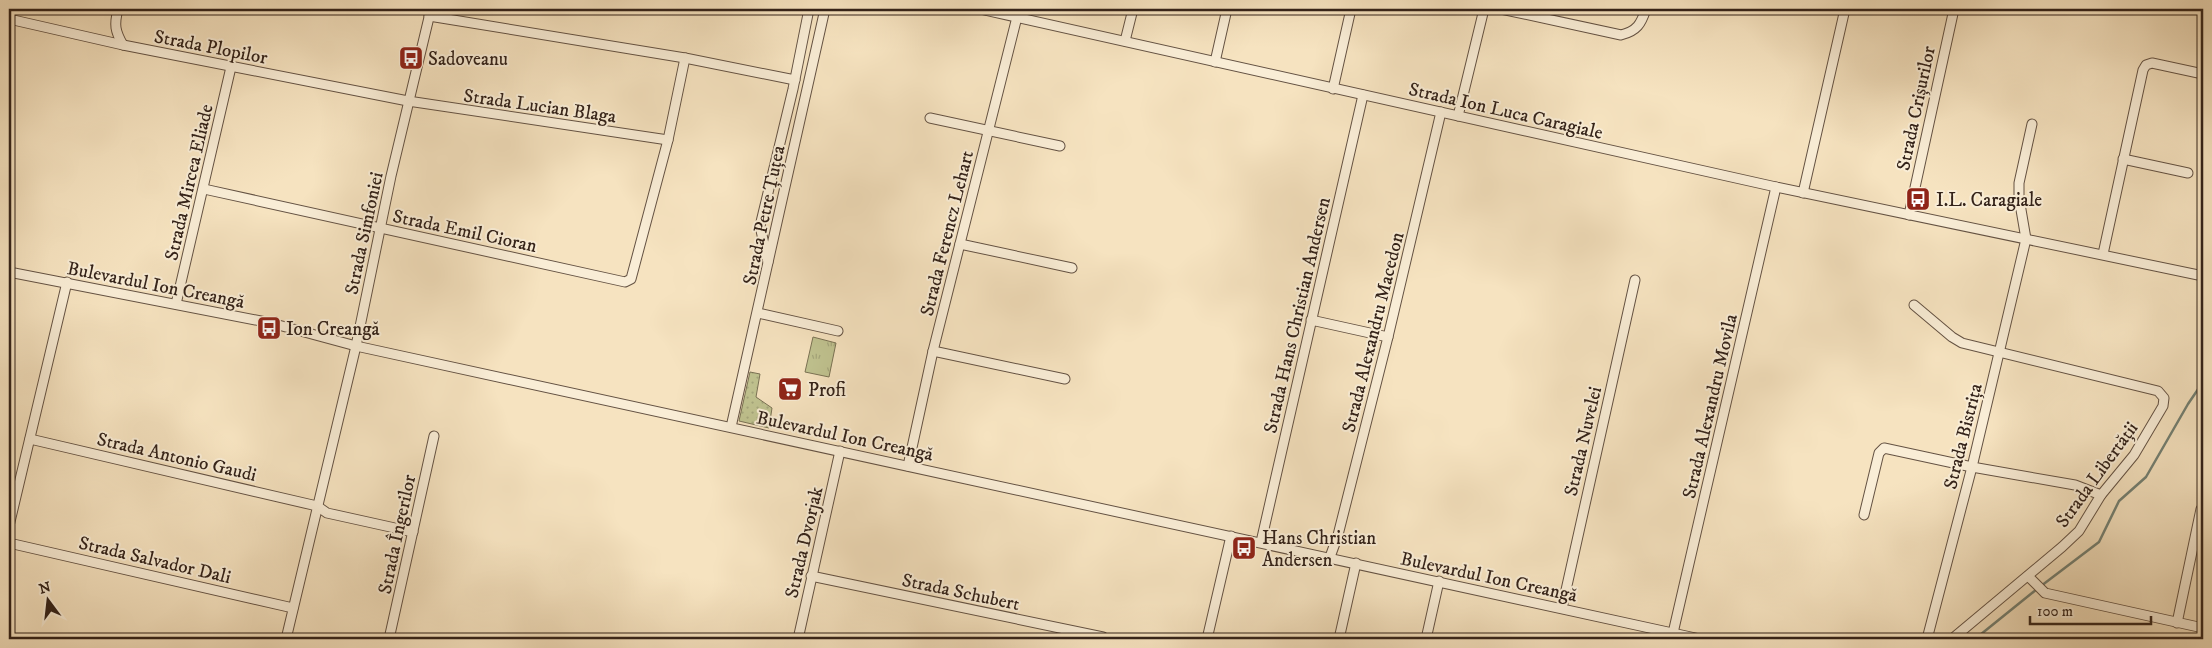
<svg xmlns="http://www.w3.org/2000/svg" width="2212" height="648" font-family="'IM FELL DW Pica',serif">
<style>
.grass{fill:url(#grass-dots);stroke:#7a7254}
.park{fill:url(#park-tufts);stroke:#7a7254}
.lines{fill:none;stroke-linecap:round;stroke-linejoin:round}
.stream{stroke:#738073;stroke-width:2.5}
.minor-casing{stroke:#645243;stroke-width:11}
.minor{stroke:#f9edd6;stroke-width:9}
.labels{text-anchor:middle;stroke-width:4;stroke-linejoin:round;paint-order:stroke}
.street-label{font-size:19px;fill:#332219;stroke:#f9edd6}
.poi-label{font-size:19px;fill:#332219;stroke:#f9edd6;text-anchor:start}
</style>
<defs>
<pattern id="grass-dots" width="8" height="8" patternUnits="userSpaceOnUse" patternTransform="scale(1.25)"><rect width="8" height="8" fill="#c0c390"/><path d="M2 2h.1M6 6h.1" fill="none" stroke="#a5a77c" stroke-width="1.8" stroke-linecap="round"/></pattern>
<pattern id="park-tufts" width="24" height="20" patternUnits="userSpaceOnUse" patternTransform="scale(1.25)"><rect width="24" height="20" fill="#c0c390"/><path d="M3 7l-1-3M5 7V3M7 7l1-3M15 17l-1-3M17 17v-4M19 17l1-3" fill="none" stroke="#a5a77c"/></pattern>
</defs>
<rect width="100%" height="100%" fill="#f6e3c0"/>
<filter id="stains"><feTurbulence type="fractalNoise" baseFrequency=".004" numOctaves="4"/><feColorMatrix values="0 0 0 0 .2 0 0 0 0 .09 0 0 0 0 .02 0 0 0 .5 -.17"/></filter>
<radialGradient id="worn" r=".72"><stop offset=".6" stop-color="#630" stop-opacity="0"/><stop offset="1" stop-color="#630" stop-opacity=".3"/></radialGradient>
<!-- grass -->
<path class="grass" d="M 750,372 L 760,374 L 756,397 L 772,408 L 769,428 L 739,421 Z"/>
<!-- park -->
<path class="park" d="M 813,337 L 836,343 L 829,377 L 805,372 Z"/>
<g class="lines">
<!-- stream -->
<g class="stream">
<path d="M 2041,586 L 2099,542 L 2119,501 L 2146,477 L 2188,404 L 2203,382"/>
<path d="M 1975,639 L 2037,589"/>
</g>
<defs>
<g id="minor">
<path d="M 118,9 C 114,25 115,31 123,45"/>
<path d="M 980,9 L 1776,187 L 2203,276"/>
<path d="M 1501,9 L 1621,35 C 1637,31 1641,24 1646,9"/>
<path d="M 429,16 L 685,58 L 795,80"/>
<path d="M 9,19 L 123,45 L 408,101 L 668,140"/>
<path d="M 1125,41 L 1133,9"/>
<path d="M 1215,62 L 1227,9"/>
<path d="M 1333,89 L 1351,9"/>
<path d="M 1458,116 L 1484,9"/>
<path d="M 930,118 L 1060,146"/>
<path d="M 2123,159 L 2188,173"/>
<path d="M 204,189 L 625,282 L 631,279 L 668,140 L 685,58"/>
<path d="M 1803,193 L 1845,9"/>
<path d="M 1909,215 L 1954,9"/>
<path d="M 960,244 L 1072,268"/>
<path d="M 2103,254 L 2143,70 L 2146,65 L 2152,63 L 2203,74"/>
<path d="M 768,262 L 760,226 L 793,89 L 809,9"/>
<path d="M 9,272 L 271,323 L 356,346 L 1700,639"/>
<path d="M 176,304 L 231,67"/>
<path d="M 1914,305 L 1952,337 L 1962,343 L 2158,391 L 2164,398 L 2163,406 L 2134,455 L 2101,495 L 2079,531 L 2062,547 L 1952,639"/>
<path d="M 758,313 L 838,331"/>
<path d="M 1311,320 L 1388,337"/>
<path d="M 933,351 L 1065,379"/>
<path d="M 731,427 L 825,9"/>
<path d="M 30,439 L 317,506 L 327,513 L 413,532"/>
<path d="M 908,466 L 933,351 L 1019,9"/>
<path d="M 1864,515 L 1879,453 L 1884,448 L 1972,467 L 2075,485 L 2101,495"/>
<path d="M 9,526 L 67,282"/>
<path d="M 1261,542 L 1363,95"/>
<path d="M 9,543 L 293,608"/>
<path d="M 1330,557 L 1338,535 L 1388,337 L 1441,112"/>
<path d="M 811,576 L 1103,637"/>
<path d="M 2028,576 L 2045,593 L 2203,628"/>
<path d="M 1562,608 L 1635,280"/>
<path d="M 2177,623 L 2201,509"/>
<path d="M 1673,633 L 1776,187"/>
<path d="M 286,639 L 356,346 L 391,176 L 431,9"/>
<path d="M 389,639 L 434,436"/>
<path d="M 798,639 L 840,451"/>
<path d="M 1207,639 L 1231,536"/>
<path d="M 1339,639 L 1356,563"/>
<path d="M 1426,639 L 1439,581"/>
<path d="M 1927,639 L 1972,467 L 2026,239 L 2019,198 L 2019,183 L 2032,124"/>
</g>
</defs>
<!-- minor casing -->
<use href="#minor" class="minor-casing"/>
<!-- minor -->
<use href="#minor" class="minor"/>
</g>
<!-- icons -->
<defs>
<symbol id="bus-square" viewBox="-11 -11 22 22"><rect x="-9" y="-9" width="18" height="18" rx="4" fill="#8f2418" stroke="#f9edd6"/><path d="M-5-6H5V4H4V6H2V4H-2V6H-4V4H-5ZM-3.5-4V0h7V-4ZM-3.5 1.2v1.5H-2V1.2ZM2 1.2v1.5H3.5V1.2Z" fill="#fff"/></symbol>
<symbol id="supermarket-square" viewBox="-11 -11 22 22"><rect x="-9" y="-9" width="18" height="18" rx="4" fill="#8f2418" stroke="#f9edd6"/><path d="M-6-5.5h2.5l.6 2H6L4.5 2H-2.5L-4.4-4H-6ZM-1.5 3.2a1.3 1.3 0 1 0 .1 0ZM3 3.2a1.3 1.3 0 1 0 .1 0Z" fill="#fff"/></symbol>
</defs>
<g fill-rule="evenodd">
<use href="#bus-square" x="397" y="44" width="28" height="28"/>
<use href="#bus-square" x="1904" y="185" width="28" height="28"/>
<use href="#bus-square" x="255" y="314" width="28" height="28"/>
<use href="#supermarket-square" x="776" y="375" width="28" height="28"/>
<use href="#bus-square" x="1230" y="534" width="28" height="28"/>
</g>
<g class="labels">
<!-- street labels -->
<g class="street-label">
<text transform="translate(211 46) rotate(11)" y="7">Strada Plopilor</text>
<text transform="translate(540 105) rotate(8)" y="7">Strada Lucian Blaga</text>
<text transform="translate(1915 108) rotate(-78)" y="7">Strada Crișurilor</text>
<text transform="translate(1506 110) rotate(13)" y="7">Strada Ion Luca Caragiale</text>
<text transform="translate(188 182) rotate(-77)" y="7">Strada Mircea Eliade</text>
<text transform="translate(763 215) rotate(-78)" y="7">Strada Petre Țuțea</text>
<text transform="translate(465 230) rotate(12)" y="7">Strada Emil Cioran</text>
<text transform="translate(363 233) rotate(-78)" y="7">Strada Simfoniei</text>
<text transform="translate(946 233) rotate(-76)" y="7">Strada Ferencz Lehart</text>
<text transform="translate(156 284) rotate(11)" y="7">Bulevardul Ion Creangă</text>
<text transform="translate(1296 315) rotate(-77)" y="7">Strada Hans Christian Andersen</text>
<text transform="translate(1372 332) rotate(-76)" y="7">Strada Alexandru Macedon</text>
<text transform="translate(1709 406) rotate(-77)" y="7">Strada Alexandru Movila</text>
<text transform="translate(845 435) rotate(12)" y="7">Bulevardul Ion Creangă</text>
<text transform="translate(1962 436) rotate(-76)" y="7">Strada Bistrița</text>
<text transform="translate(1582 441) rotate(-77)" y="7">Strada Nuvelei</text>
<text transform="translate(177 456) rotate(13)" y="7">Strada Antonio Gaudi</text>
<text transform="translate(2096 474) rotate(-54)" y="7">Strada Libertății</text>
<text transform="translate(396 534) rotate(-78)" y="7">Strada Îngerilor</text>
<text transform="translate(803 542) rotate(-77)" y="7">Strada Dvorjak</text>
<text transform="translate(155 559) rotate(13)" y="7">Strada Salvador Dali</text>
<text transform="translate(1489 576) rotate(12)" y="7">Bulevardul Ion Creangă</text>
<text transform="translate(961 591) rotate(12)" y="7">Strada Schubert</text>
</g>
<!-- poi labels -->
<g class="poi-label">
<text x="428" y="65">Sadoveanu</text>
<text x="1936" y="206">I.L. Caragiale</text>
<text x="286" y="335">Ion Creangă</text>
<text x="808" y="396">Profi</text>
<text x="1262" y="544">Hans Christian<tspan x="1262" dy="22">Andersen</tspan></text>
</g>
</g>
<!-- margin -->
<rect width="2212" height="648" fill="none" stroke="#f6e3c0" stroke-width="30"/>
<rect x="10" y="10" width="2192" height="628" fill="none" stroke="#332219" stroke-width="2.5"/>
<rect x="15" y="15" width="2182" height="618" fill="none" stroke="#332219"/>
<!-- north arrow -->
<g transform="translate(48 600) rotate(345)" stroke="#f9edd6" stroke-width="4" paint-order="stroke">
<path d="M0-4L9 19L0 12L-9 19Z" fill="#332219"/>
<text y="-8" font-size="14" font-weight="bold" text-anchor="middle" fill="#332219">N</text>
</g>
<!-- scale -->
<path d="M2030 616v8h121v-8" fill="none" stroke="#332219" stroke-width="2.5"/>
<text x="2037" y="616" font-size="15" fill="#332219" stroke="#f9edd6" stroke-width="4" paint-order="stroke">100 m</text>
<rect width="100%" height="100%" filter="url(#stains)"/>
<rect width="100%" height="100%" fill="url(#worn)"/>
</svg>
